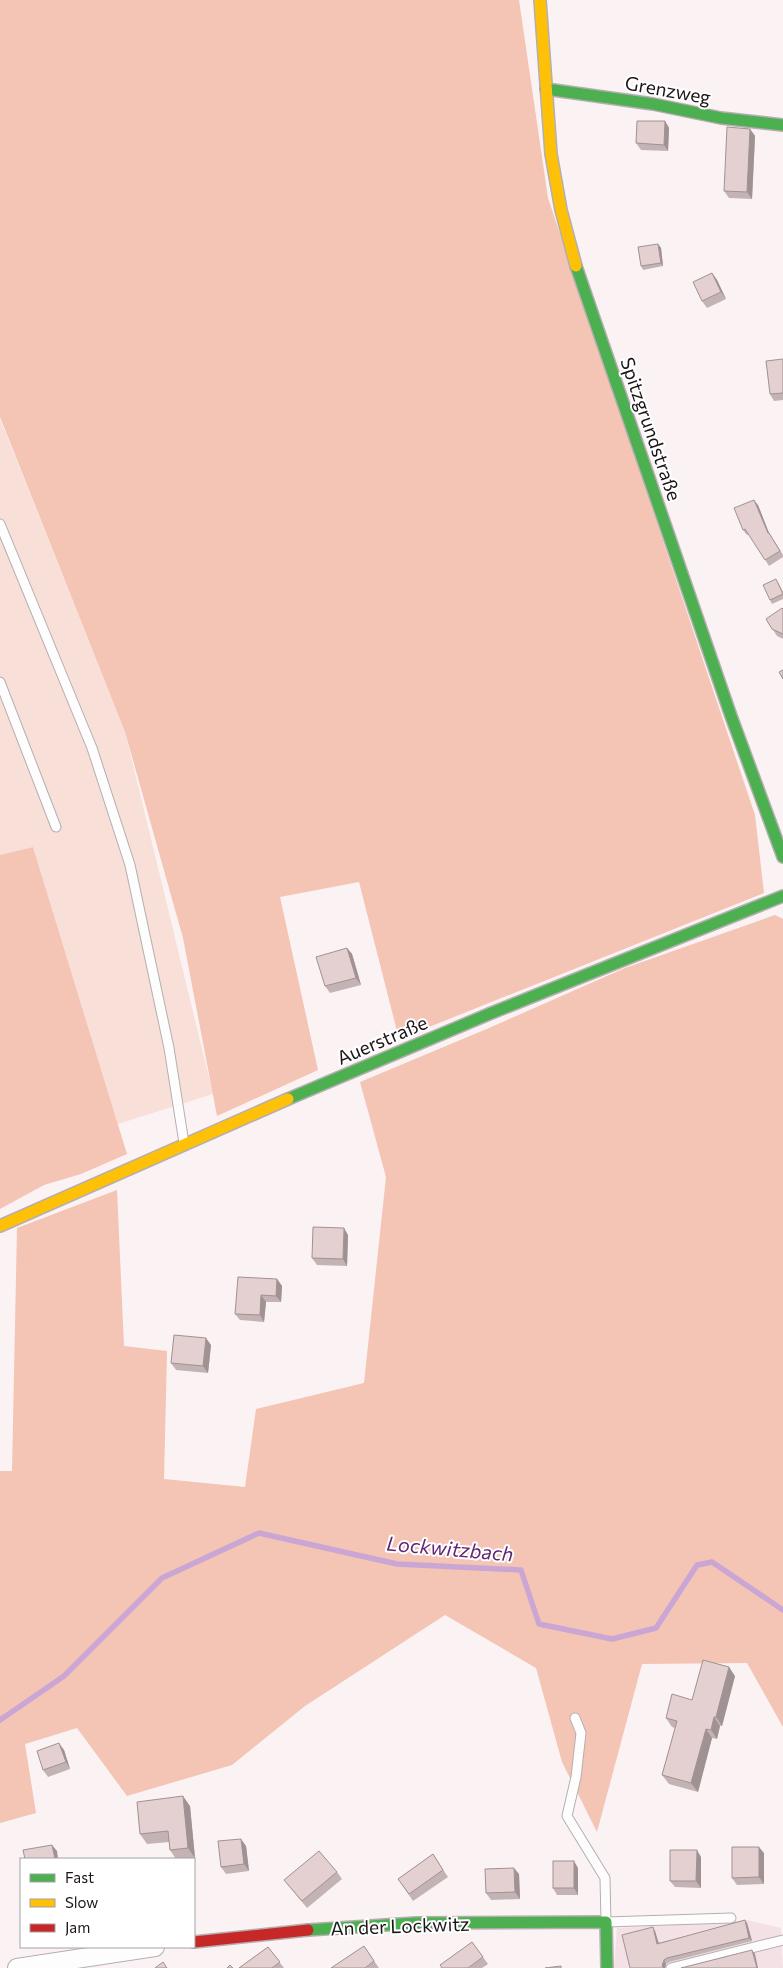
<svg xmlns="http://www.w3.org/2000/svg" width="783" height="1968" font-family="Commissioner,sans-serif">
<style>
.built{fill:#f3e1e6}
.green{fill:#f8dfd8}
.forest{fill:#f4c4b5}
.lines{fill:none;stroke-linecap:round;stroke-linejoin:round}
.stream{stroke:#c9a6d4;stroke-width:5.5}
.lane-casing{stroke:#b5aeb0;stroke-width:11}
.street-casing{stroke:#b5aeb0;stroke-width:20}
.fast-casing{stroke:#b5aeb0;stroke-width:14}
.slow-casing{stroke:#b5aeb0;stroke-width:14}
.jam-casing{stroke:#b5aeb0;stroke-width:14}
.lane{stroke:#fefdfd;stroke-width:9}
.street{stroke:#fefdfd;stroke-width:18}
.fast{stroke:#4caf50;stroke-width:11}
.slow{stroke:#ffc107;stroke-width:11}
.jam{stroke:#c62828;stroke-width:11}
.wall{fill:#c4b3b4}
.shaded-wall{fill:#a09292}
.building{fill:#e4d0d1;stroke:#a09292}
.labels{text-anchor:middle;stroke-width:4;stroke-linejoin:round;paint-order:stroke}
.street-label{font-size:19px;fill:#1c1517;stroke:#fff}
.water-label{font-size:20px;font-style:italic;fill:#5f2675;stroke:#fff}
</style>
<rect width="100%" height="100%" fill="#fbf2f4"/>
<!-- built -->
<path class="built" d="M 747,1920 L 781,1928 L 783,1968 L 614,1968 L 617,1928 L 733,1922 Z"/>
<!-- green -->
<path class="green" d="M 0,419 L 125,732 L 213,1094 L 118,1124 L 33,847 L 0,855 Z"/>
<!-- forest -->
<g class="forest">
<path d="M 0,0 L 519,0 L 548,198 L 755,815 L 764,893 L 399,1039 L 359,882 L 280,897 L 318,1070 L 217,1116 L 183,938 L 125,732 L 0,417 Z"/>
<path d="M 33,847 L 127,1154 L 81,1174 L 44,1185 L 0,1209 L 0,855 Z"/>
<path d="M 775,915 L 783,919 L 783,1727 L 747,1663 L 642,1664 L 597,1832 L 562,1762 L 536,1668 L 445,1615 L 305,1706 L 232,1765 L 127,1796 L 77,1728 L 25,1744 L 36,1813 L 0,1823 L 0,1471 L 12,1471 L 17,1228 L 117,1190 L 124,1346 L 167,1351 L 164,1479 L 245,1487 L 256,1409 L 364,1383 L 386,1177 L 360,1082 L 489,1028 L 625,968 Z"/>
</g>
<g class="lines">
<!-- stream -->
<path class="stream" d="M 0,1720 L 64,1676 L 162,1578 L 259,1533 L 397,1564 L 521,1570 L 539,1624 L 612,1639 L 656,1628 L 697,1565 L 712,1562 L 783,1610"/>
<defs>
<g id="lane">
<path d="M 0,524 L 92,748 L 130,865 L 169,1048 L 184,1143"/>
<path d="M 0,682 L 56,827"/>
<path d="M 575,1718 L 581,1733 L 576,1777 L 567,1816 L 605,1878 L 606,1922 L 731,1918"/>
<path d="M 671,1968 L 783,1940"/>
</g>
<path id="street" d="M 17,1968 L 155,1947"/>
<g id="fast">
<path d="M 546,89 L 653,104 L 721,118 L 783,125"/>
<path d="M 576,266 L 731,716 L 783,857"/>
<path d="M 288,1099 L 489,1014 L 783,896"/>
<path d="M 308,1930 L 416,1923 L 606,1922 L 607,1968"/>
</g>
<g id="slow">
<path d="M 540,0 L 551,154 L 561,210 L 576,266"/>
<path d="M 0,1226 L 288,1099"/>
</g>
<path id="jam" d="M 194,1942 L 308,1930"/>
</defs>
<!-- lane casing -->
<use href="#lane" class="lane-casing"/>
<!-- street casing -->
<use href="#street" class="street-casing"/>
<!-- fast casing -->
<use href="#fast" class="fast-casing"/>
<!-- slow casing -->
<use href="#slow" class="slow-casing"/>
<!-- jam casing -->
<use href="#jam" class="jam-casing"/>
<!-- lane -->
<use href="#lane" class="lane"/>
<!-- street -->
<use href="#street" class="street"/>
<!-- fast -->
<use href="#fast" class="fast"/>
<!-- slow -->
<use href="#slow" class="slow"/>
<!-- jam -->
<use href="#jam" class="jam"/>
</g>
<!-- wall -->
<g class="wall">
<path d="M 665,121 L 669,128 L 668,151 L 641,150 L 636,143 Z"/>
<path d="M 750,129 L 755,136 L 752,199 L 729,198 L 724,191 Z"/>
<path d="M 658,244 L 661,248 L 663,266 L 643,270 L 641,266 Z"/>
<path d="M 712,273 L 717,280 L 726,299 L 707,308 L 702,301 Z"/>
<path d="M 783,359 L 783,400 L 774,401 L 770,394 Z"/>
<path d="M 758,505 L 769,533 L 783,555 L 783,557 L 769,566 L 749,534 L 747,535 L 743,530 Z"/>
<path d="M 778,582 L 783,592 L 783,599 L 772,604 L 770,600 Z"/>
<path d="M 783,609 L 783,639 L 777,636 L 766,619 Z"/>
<path d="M 347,948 L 352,954 L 361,985 L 330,993 L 325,986 Z"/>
<path d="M 348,1235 L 347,1266 L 317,1265 L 312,1258 Z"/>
<path d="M 277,1279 L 282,1286 L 281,1302 L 266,1302 L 264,1322 L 240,1320 L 235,1314 Z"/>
<path d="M 211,1345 L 208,1373 L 176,1370 L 171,1363 Z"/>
<path d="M 735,1676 L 722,1726 L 720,1726 L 717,1739 L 712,1738 L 698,1792 L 669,1784 L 662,1775 L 675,1728 L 672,1727 L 666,1718 L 692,1700 Z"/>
<path d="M 64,1750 L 70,1769 L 48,1777 L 43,1770 Z"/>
<path d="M 190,1806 L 195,1858 L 176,1859 L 170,1850 L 169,1842 L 147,1844 L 140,1834 Z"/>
<path d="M 246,1846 L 249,1871 L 226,1874 L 221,1867 Z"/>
<path d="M 764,1853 L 764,1884 L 737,1885 L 732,1878 Z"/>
<path d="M 433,1854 L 448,1877 L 413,1901 L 398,1879 Z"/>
<path d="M 701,1857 L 701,1888 L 675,1887 L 670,1881 Z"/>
<path d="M 578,1868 L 578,1895 L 557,1895 L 553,1888 Z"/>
<path d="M 337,1872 L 342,1879 L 307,1908 L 284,1880 Z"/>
<path d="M 519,1874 L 520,1899 L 491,1900 L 486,1893 Z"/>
<path d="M 747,1923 L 752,1941 L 669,1962 L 666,1964 L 665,1968 L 630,1968 L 655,1931 L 658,1943 Z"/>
<path d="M 472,1942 L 488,1964 L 482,1968 L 442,1968 Z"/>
<path d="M 364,1946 L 379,1968 L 331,1968 Z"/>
<path d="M 268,1947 L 284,1968 L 239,1968 Z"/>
</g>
<!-- shaded-wall -->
<g class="shaded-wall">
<path d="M 665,121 L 669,128 L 668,151 L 664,145 Z"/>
<path d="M 750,129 L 755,136 L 752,199 L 747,192 Z"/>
<path d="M 658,244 L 661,248 L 663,266 L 661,263 Z"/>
<path d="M 712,273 L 717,280 L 726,299 L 721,292 Z"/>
<path d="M 754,500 L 758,505 L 769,533 L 783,555 L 768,533 Z"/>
<path d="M 347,948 L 352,954 L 361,985 L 356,978 Z"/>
<path d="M 344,1228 L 348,1235 L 347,1266 L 343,1259 Z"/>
<path d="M 277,1279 L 282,1286 L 281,1302 L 276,1296 Z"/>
<path d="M 261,1295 L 266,1302 L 264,1322 L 260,1315 Z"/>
<path d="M 206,1338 L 211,1345 L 208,1373 L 203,1366 Z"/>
<path d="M 729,1667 L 735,1676 L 722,1726 L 716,1717 Z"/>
<path d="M 714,1717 L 720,1726 L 717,1739 L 711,1730 Z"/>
<path d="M 706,1729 L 712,1738 L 698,1792 L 691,1783 Z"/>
<path d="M 59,1743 L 64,1750 L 70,1769 L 66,1762 Z"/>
<path d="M 183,1796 L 190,1806 L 195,1858 L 188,1848 Z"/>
<path d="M 241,1839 L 246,1846 L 249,1871 L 244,1864 Z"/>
<path d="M 52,1845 L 57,1851 L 58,1859 L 55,1859 Z"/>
<path d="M 759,1847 L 764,1853 L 764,1884 L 759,1877 Z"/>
<path d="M 697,1850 L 701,1857 L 701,1888 L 696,1881 Z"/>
<path d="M 574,1861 L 578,1868 L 578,1895 L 574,1888 Z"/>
<path d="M 514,1868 L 519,1874 L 520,1899 L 515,1892 Z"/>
<path d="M 745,1920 L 747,1923 L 752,1941 L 749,1938 Z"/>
<path d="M 653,1927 L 655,1931 L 660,1947 L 657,1944 Z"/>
<path d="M 752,1950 L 755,1954 L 758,1968 L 757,1968 Z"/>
<path d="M 664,1960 L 666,1964 L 665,1968 L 664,1968 L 662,1966 Z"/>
</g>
<!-- building -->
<g class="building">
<path d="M 637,121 L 665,121 L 664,145 L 636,143 Z"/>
<path d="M 727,127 L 750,129 L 747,192 L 724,191 Z"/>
<path d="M 658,244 L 661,263 L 641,266 L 638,247 Z"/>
<path d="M 712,273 L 721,292 L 702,301 L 693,282 Z"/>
<path d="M 783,359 L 783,393 L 770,394 L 766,361 Z"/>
<path d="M 754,500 L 768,533 L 769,533 L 780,551 L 765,560 L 745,529 L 743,530 L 734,508 Z"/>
<path d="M 776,579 L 783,594 L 770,600 L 763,585 Z"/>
<path d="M 782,608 L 783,609 L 783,634 L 772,629 L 766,619 Z"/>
<path d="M 783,670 L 783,679 L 779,672 Z"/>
<path d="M 347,948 L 356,978 L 325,986 L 316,957 Z"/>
<path d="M 313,1227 L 344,1228 L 343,1259 L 312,1258 Z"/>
<path d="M 238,1277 L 277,1279 L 276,1296 L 261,1295 L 260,1315 L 235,1314 Z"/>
<path d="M 174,1335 L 206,1338 L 203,1366 L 171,1363 Z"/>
<path d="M 703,1660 L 729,1667 L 716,1717 L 714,1717 L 711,1730 L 706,1729 L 691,1783 L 662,1775 L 677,1721 L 666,1718 L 672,1694 L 692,1700 Z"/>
<path d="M 59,1743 L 66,1762 L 43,1770 L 37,1751 Z"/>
<path d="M 183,1796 L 188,1848 L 170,1850 L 168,1831 L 140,1834 L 137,1802 Z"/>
<path d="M 241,1839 L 244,1864 L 221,1867 L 218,1841 Z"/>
<path d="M 52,1845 L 55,1859 L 25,1859 L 23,1850 Z"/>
<path d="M 732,1847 L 759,1847 L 759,1877 L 732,1878 Z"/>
<path d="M 670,1850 L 697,1850 L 696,1881 L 670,1881 Z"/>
<path d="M 319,1851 L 337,1872 L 302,1901 L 284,1880 Z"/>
<path d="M 433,1854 L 443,1870 L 409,1894 L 398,1879 Z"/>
<rect x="553" y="1861" width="21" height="27"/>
<path d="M 514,1868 L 515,1892 L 486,1893 L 485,1869 Z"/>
<path d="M 745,1920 L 749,1938 L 667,1958 L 664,1960 L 662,1966 L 664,1968 L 630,1968 L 622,1935 L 653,1927 L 657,1944 Z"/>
<path d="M 472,1942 L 483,1957 L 468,1968 L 442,1968 L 440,1965 Z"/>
<path d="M 364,1946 L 374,1961 L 365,1968 L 331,1968 Z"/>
<path d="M 268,1947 L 280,1962 L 272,1968 L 239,1968 Z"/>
<path d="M 752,1950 L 757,1968 L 681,1968 Z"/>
<path d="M 163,1962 L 167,1968 L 155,1968 Z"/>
<path d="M 230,1965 L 233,1968 L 227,1968 Z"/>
<path d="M 561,1966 L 561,1968 L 545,1968 Z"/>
</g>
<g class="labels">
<!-- street labels -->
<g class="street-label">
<text transform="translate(668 90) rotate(10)" y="7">Grenzweg</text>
<text transform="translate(651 429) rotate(71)" y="7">Spitzgrundstraße</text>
<text transform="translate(382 1040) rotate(-23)" y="7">Auerstraße</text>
<text transform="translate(400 1926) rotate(-2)" y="7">An der Lockwitz</text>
</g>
<!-- water labels -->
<g class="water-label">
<text transform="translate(450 1549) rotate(5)" y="7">Lockwitzbach</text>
</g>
</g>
<!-- legend -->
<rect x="20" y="1858" width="175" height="90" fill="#ffffff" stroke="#a4a1a2"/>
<rect x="30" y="1874" width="25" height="8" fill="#4caf50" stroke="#a4a1a2"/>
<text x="65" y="1883" font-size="15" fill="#1c1517">Fast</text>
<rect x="30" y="1899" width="25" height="8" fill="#ffc107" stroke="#a4a1a2"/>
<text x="65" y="1908" font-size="15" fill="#1c1517">Slow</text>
<rect x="30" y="1924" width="25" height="8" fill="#c62828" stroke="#a4a1a2"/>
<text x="65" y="1933" font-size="15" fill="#1c1517">Jam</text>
</svg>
